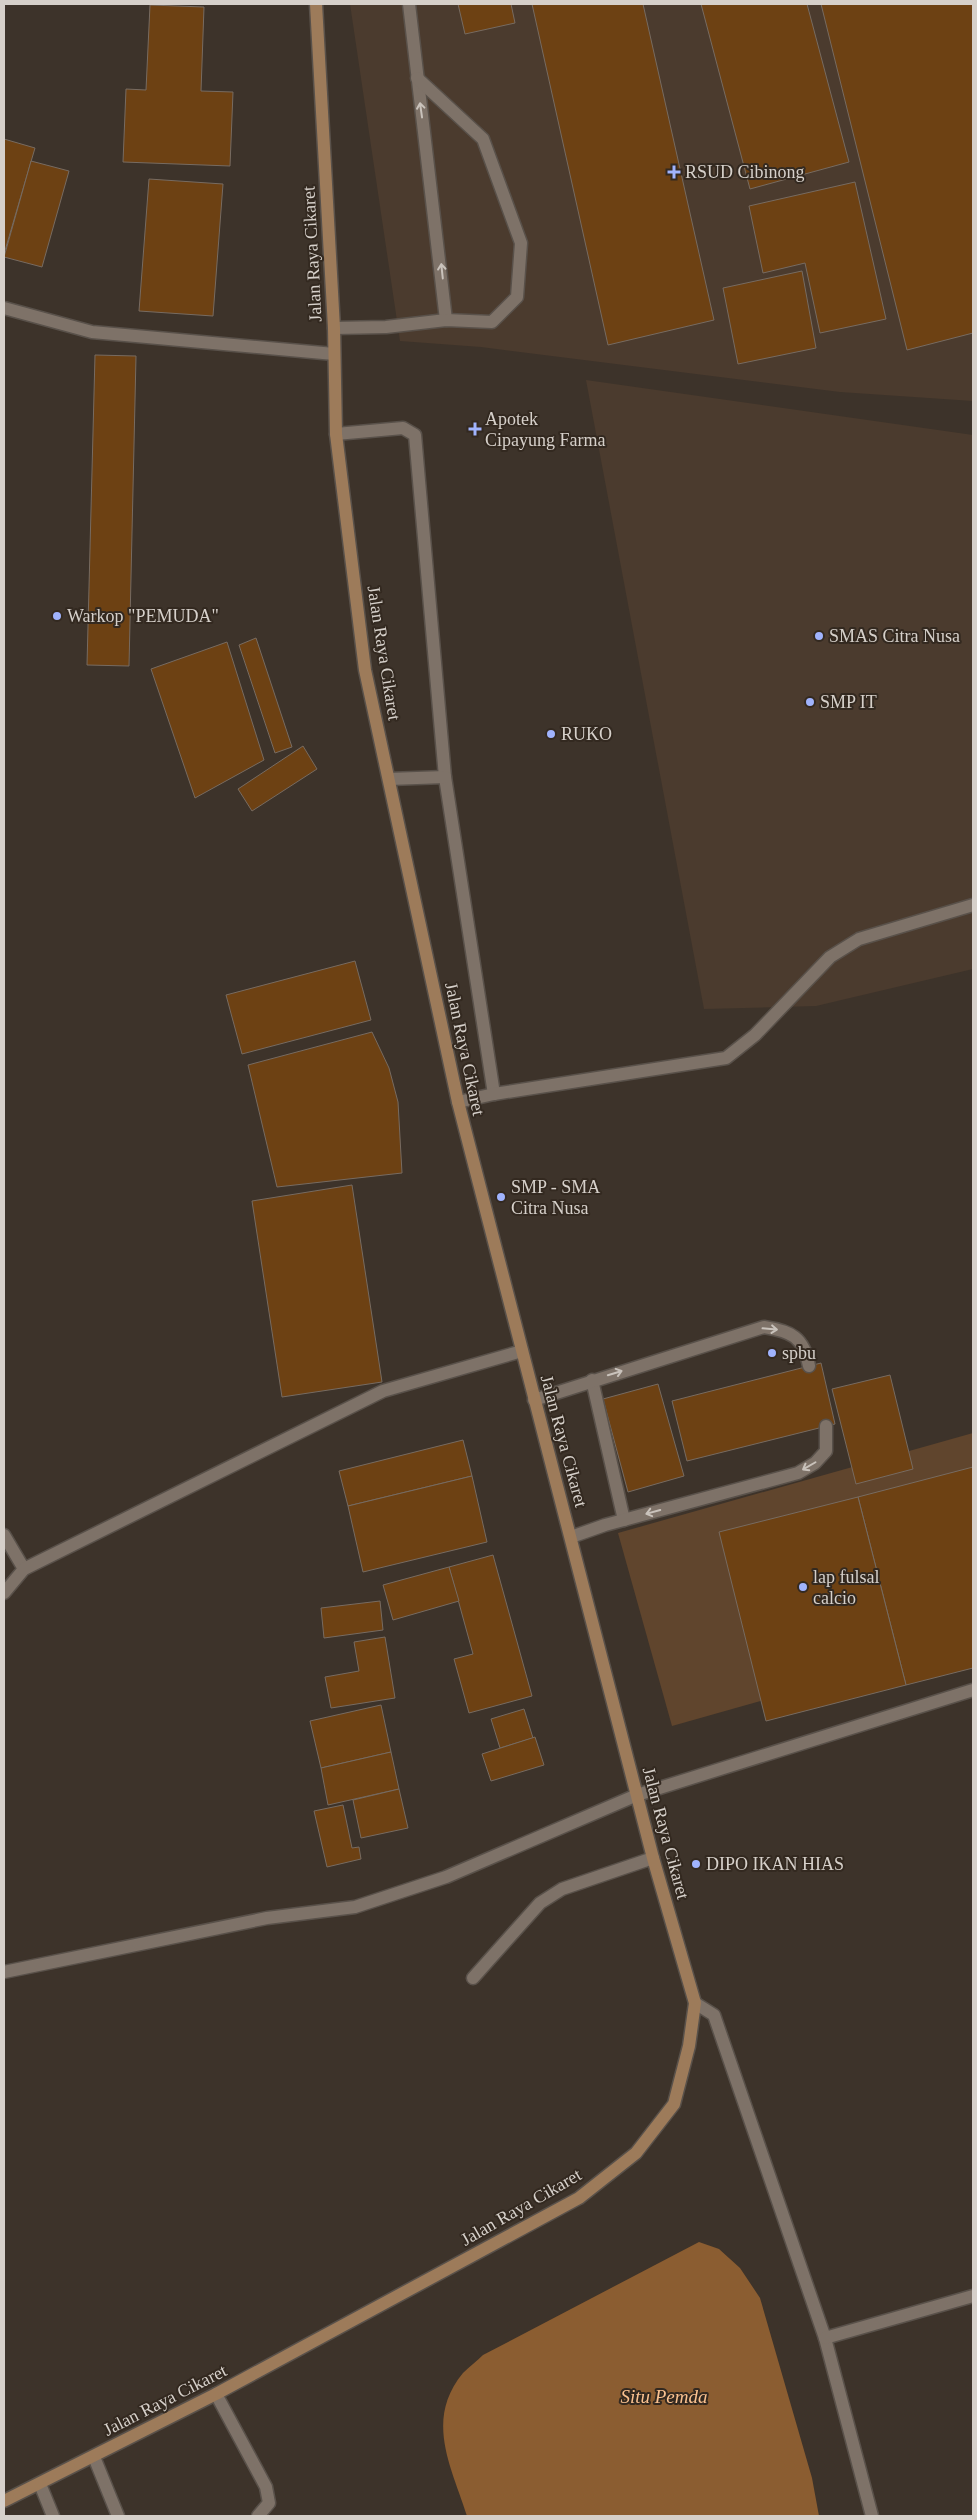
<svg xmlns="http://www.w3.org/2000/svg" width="977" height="2520" font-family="'Times New Roman',serif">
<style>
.built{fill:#4b3b2e}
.green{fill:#60452d}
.water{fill:#8b5d31}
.building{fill:#6d4113;stroke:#776b61}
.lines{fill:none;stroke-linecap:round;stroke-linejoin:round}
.service-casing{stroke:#59514a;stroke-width:15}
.minor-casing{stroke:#59514a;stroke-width:15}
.secondary-casing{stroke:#59514a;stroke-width:15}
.service{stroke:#7e7268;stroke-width:12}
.minor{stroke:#7e7268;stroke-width:12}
.secondary{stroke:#9d7b5a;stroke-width:12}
.oneway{stroke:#c9c2bb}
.poi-dot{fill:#a0b3fd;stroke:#332920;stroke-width:2}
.labels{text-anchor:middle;stroke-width:4;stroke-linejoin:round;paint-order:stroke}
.poi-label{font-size:18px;fill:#d6d0ca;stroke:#332920;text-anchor:start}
.street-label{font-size:18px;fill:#d6d0ca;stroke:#332920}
.water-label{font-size:19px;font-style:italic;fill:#fbc290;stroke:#332920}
</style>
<rect width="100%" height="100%" fill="#3d332a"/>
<!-- built -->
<g class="built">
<path d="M 350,4 L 973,4 L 973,401 L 840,392 L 481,347 L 400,341 Z"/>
<path d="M 586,380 L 973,435 L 973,969 L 816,1006 L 704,1009 Z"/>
</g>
<!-- green -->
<path class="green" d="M 973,1433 L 973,1641 L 672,1726 L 618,1533 Z"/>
<!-- water -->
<path class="water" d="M 699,2242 L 719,2249 L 740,2268 L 760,2298 L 812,2478 L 819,2516 L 467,2516 C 452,2468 424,2420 463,2373 C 469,2367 477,2361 483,2355 Z"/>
<!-- building -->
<g class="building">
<path d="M 458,4 L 511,4 L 515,23 L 465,34 Z"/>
<path d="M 532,4 L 643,4 L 714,320 L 608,345 Z"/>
<path d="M 701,4 L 807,4 L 849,162 L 750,189 Z"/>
<path d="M 821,4 L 973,4 L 973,333 L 907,350 Z"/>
<path d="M 150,5 L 204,7 L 201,91 L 233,92 L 230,166 L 123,162 L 126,89 L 146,90 Z"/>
<path d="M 4,139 L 35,148 L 4,254 Z"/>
<path d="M 31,161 L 69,171 L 42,267 L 4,257 Z"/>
<path d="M 149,179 L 223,184 L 213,316 L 139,311 Z"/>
<path d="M 855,182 L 886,319 L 820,333 L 805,263 L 763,273 L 749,206 Z"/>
<path d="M 802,271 L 816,348 L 738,364 L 723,288 Z"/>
<path d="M 95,355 L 136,356 L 129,666 L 87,665 Z"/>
<path d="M 256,638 L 292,747 L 275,753 L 239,645 Z"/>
<path d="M 227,642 L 264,760 L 195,798 L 151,669 Z"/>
<path d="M 303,746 L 317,769 L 252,811 L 238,789 Z"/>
<path d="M 355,961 L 371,1020 L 242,1054 L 226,995 Z"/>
<path d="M 372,1032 L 389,1068 L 398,1102 L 402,1173 L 277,1187 L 248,1065 Z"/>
<path d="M 352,1185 L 382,1382 L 282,1397 L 252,1201 Z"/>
<path d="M 821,1363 L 835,1424 L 687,1461 L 672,1401 Z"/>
<path d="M 890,1375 L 913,1469 L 856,1484 L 832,1389 Z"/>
<path d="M 658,1384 L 684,1476 L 628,1492 L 603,1399 Z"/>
<path d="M 463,1440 L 472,1476 L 348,1506 L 339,1471 Z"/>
<path d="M 973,1467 L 973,1668 L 906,1685 L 858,1497 Z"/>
<path d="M 472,1476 L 487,1542 L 363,1572 L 348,1506 Z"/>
<path d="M 858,1497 L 906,1685 L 766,1721 L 719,1532 Z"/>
<path d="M 493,1555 L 532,1696 L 469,1713 L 454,1659 L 473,1654 L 449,1567 Z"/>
<path d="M 449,1567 L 459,1601 L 393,1620 L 383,1585 Z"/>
<path d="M 380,1601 L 383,1630 L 324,1638 L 321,1608 Z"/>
<path d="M 385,1637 L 395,1698 L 331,1708 L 325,1677 L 359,1671 L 354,1642 Z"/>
<path d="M 381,1705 L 391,1752 L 321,1768 L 310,1721 Z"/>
<path d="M 524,1709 L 533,1738 L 500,1748 L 491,1719 Z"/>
<path d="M 535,1737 L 544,1765 L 491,1781 L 482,1754 Z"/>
<path d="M 391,1752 L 399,1789 L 328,1805 L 321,1768 Z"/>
<path d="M 399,1789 L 408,1828 L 361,1838 L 353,1800 Z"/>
<path d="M 343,1805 L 352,1848 L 359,1847 L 361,1859 L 327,1867 L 314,1811 Z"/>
</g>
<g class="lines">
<defs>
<g id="service">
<path d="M 409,4 L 446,320"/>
<path d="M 334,328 L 386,327 L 446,320 L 492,322 L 517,297 L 521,243 L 483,139 L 417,78"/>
<path d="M 336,434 L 403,428 L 415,435 L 445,777 L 494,1094"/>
<path d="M 389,779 L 445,777"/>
<path d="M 458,1102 L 494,1094 L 726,1058 L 755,1035 L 830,957 L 859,939 L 973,905"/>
<path d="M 592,1380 L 624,1520"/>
<path d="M 534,1400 L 764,1327 C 791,1331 804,1337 809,1366"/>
<path d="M 571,1537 L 605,1525 L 798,1473 L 815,1463 L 826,1451 L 826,1426"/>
<path d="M 473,1978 L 540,1903 L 562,1889 L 653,1858"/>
<path d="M 216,2394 L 266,2487 L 269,2503 L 258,2516"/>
<path d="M 94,2457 L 118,2516"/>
<path d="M 40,2484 L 53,2516"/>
</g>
<g id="minor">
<path d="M 4,308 L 92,332 L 334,354"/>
<path d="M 4,1535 L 24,1569"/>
<path d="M 4,1593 L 24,1569 L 383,1391 L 522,1351"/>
<path d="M 4,1972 L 267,1918 L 355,1907 L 446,1877 L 637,1795 L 973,1690"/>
<path d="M 695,2003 L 714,2015 L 825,2338 L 872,2516"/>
<path d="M 825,2338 L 973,2296"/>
</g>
<path id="secondary" d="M 4,2501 L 216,2394 L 579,2198 L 636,2153 L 674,2104 L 689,2046 L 695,2003 L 653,1858 L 458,1102 L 365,670 L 336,434 L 334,328 L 316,4"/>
</defs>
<!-- service casing -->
<use href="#service" class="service-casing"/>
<!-- minor casing -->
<use href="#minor" class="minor-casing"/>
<!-- secondary casing -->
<use href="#secondary" class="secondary-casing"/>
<!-- service -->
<use href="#service" class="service"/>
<!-- minor -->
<use href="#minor" class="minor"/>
<!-- secondary -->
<use href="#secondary" class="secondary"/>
</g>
<!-- one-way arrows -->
<defs><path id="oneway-shaft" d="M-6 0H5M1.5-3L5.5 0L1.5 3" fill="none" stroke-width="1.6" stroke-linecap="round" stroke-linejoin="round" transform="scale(1.25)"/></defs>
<g class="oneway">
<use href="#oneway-shaft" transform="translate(421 110) rotate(-98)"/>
<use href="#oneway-shaft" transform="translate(442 271) rotate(-96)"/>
<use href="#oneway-shaft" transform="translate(770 1329) rotate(5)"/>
<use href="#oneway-shaft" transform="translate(615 1373) rotate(-17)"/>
<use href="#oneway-shaft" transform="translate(809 1466) rotate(150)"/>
<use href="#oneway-shaft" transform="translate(653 1512) rotate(165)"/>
</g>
<!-- markers -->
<g class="poi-dot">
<path d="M671.5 164.5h5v5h5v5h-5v5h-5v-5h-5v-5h5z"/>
<path d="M472.5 421.5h5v5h5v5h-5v5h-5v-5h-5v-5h5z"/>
<circle cx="57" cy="616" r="5"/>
<circle cx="819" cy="636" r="5"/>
<circle cx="810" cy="702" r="5"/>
<circle cx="551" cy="734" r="5"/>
<circle cx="501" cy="1197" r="5"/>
<circle cx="772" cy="1353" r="5"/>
<circle cx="803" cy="1587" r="5"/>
<circle cx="696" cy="1864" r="5"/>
</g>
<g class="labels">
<!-- poi labels -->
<g class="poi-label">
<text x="685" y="178">RSUD Cibinong</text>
<text x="485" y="425">Apotek<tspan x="485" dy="21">Cipayung Farma</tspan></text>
<text x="67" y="622">Warkop "PEMUDA"</text>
<text x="829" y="642">SMAS Citra Nusa</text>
<text x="820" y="708">SMP IT</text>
<text x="561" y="740">RUKO</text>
<text x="511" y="1193">SMP - SMA<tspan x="511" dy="21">Citra Nusa</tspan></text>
<text x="782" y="1359">spbu</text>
<text x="813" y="1583">lap fulsal<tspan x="813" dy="21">calcio</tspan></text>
<text x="706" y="1870">DIPO IKAN HIAS</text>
</g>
<!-- street labels -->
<g class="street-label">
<text transform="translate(312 254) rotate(-93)" y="6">Jalan Raya Cikaret</text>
<text transform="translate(384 653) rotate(81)" y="6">Jalan Raya Cikaret</text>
<text transform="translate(465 1049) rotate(78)" y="6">Jalan Raya Cikaret</text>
<text transform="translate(564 1441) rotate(75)" y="6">Jalan Raya Cikaret</text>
<text transform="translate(666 1833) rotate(75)" y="6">Jalan Raya Cikaret</text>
<text transform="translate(521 2207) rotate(-30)" y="6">Jalan Raya Cikaret</text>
<text transform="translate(165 2400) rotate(-27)" y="6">Jalan Raya Cikaret</text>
</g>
<!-- water labels -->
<g class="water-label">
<text x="664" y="2403">Situ Pemda</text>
</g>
</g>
<!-- border -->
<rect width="977" height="2520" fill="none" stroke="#d6d0ca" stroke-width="10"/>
</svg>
